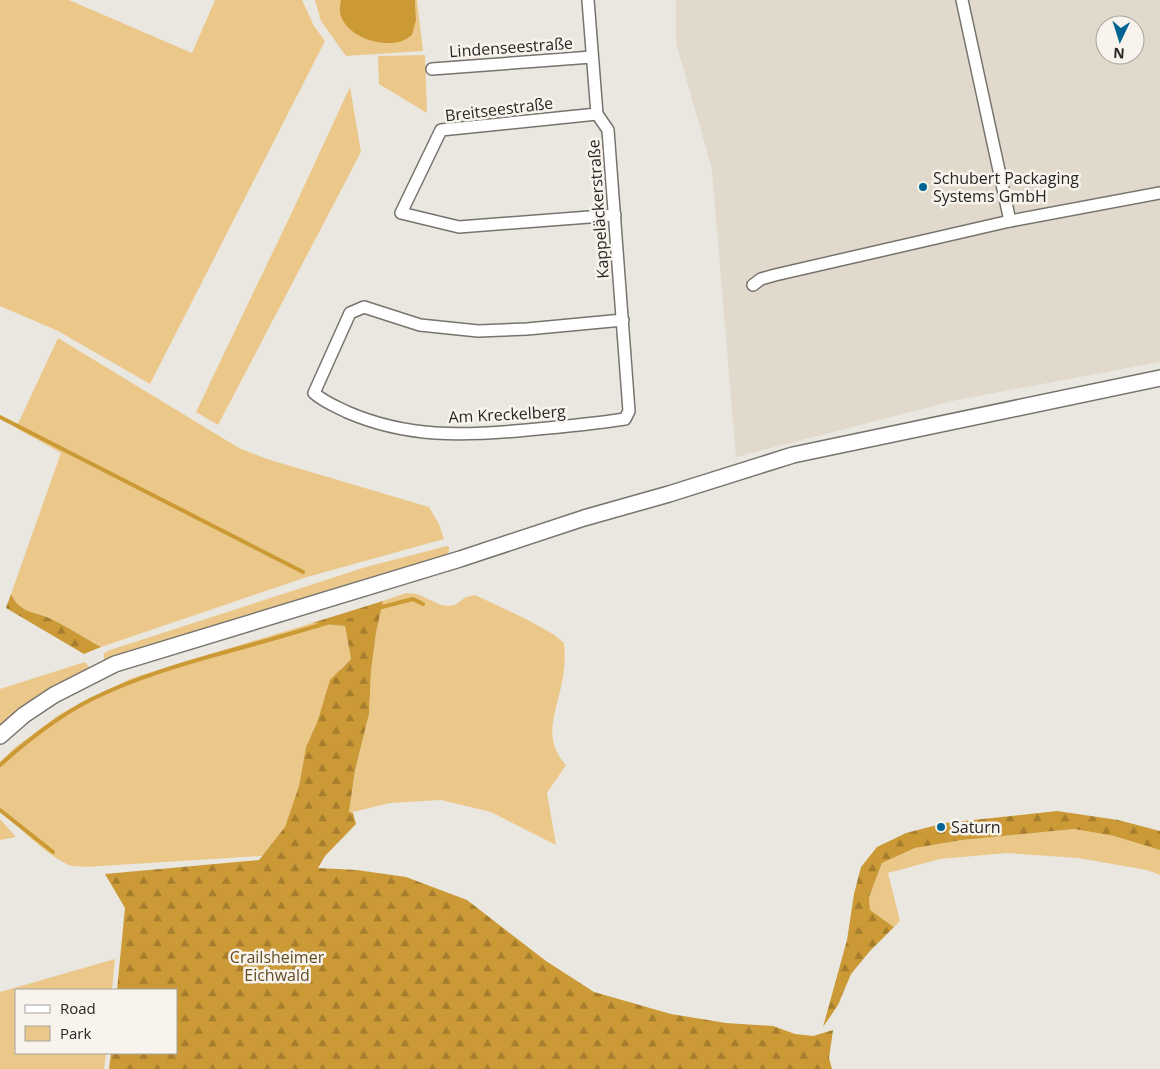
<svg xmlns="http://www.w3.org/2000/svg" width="1160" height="1069" font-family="'Open Sans',sans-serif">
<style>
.built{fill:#e1d9cc;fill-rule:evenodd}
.green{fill:#ebc88a}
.forest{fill:url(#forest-firs)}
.water{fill:#cc9a35}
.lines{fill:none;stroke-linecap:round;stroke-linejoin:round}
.stream{stroke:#cc9a35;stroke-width:4}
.street-casing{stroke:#77746e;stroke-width:14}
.secondary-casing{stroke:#77746e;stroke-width:18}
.street{stroke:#fff;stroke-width:11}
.secondary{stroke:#fff;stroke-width:15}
.poi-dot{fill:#006593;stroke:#f8f4ed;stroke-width:2}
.labels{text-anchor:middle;stroke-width:5;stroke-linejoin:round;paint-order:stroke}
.street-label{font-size:16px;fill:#282725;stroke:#f8f4ed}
.poi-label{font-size:16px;fill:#282725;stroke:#f8f4ed;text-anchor:start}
.park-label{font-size:16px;fill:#614c24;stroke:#f8f4ed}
</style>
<defs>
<pattern id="forest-firs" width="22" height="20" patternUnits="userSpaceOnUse" patternTransform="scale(1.25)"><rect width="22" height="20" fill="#cb9935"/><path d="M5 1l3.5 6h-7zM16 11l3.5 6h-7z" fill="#a57d2d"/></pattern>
</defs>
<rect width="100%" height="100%" fill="#eae7e0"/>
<!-- built -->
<path class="built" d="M 676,0 L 1160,0 L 1160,362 L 957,400 L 736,457 L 712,169 L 676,43 ZM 1105,25 L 1135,25 L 1135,55 L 1105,55 Z"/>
<!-- green -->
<g class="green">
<path d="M 0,0 L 69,0 L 192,53 L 215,0 L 302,0 L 314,26 L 325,41 L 150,384 L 58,331 L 0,306 Z"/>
<path d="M 315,0 L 341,0 L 416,20 L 415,0 L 417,0 L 423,51 L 346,56 L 321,21 Z"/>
<path d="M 425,55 L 427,113 L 379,84 L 378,56 Z"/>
<path d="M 350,87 L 361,152 L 218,425 L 196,412 L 293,210 Z"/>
<path d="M 58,338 L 239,448 L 267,459 L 429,507 L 439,524 L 444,539 L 307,577 L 101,647 C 84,638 67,626 49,618 C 33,611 20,613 11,594 L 61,453 L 16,428 Z"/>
<path d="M 447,546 L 449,547 L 449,551 L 447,554 L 230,620 L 126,654 L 108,661 L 104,660 L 104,653 L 110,650 L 366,567 Z"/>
<path d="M 406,593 L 417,594 L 441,605 L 448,606 L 455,605 L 466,597 L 475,595 L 526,619 L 553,634 L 564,643 C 565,654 565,666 563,677 C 558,709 540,737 566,765 L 547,793 L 556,845 L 491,812 L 441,800 L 390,803 L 349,813 L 355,772 L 369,714 L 371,671 L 376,633 L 383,601 Z"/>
<path d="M 312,623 L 345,626 L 351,659 L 341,668 L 306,747 L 299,786 L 285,828 L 262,856 L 85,867 C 80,866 73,867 69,865 C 46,855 19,827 0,810 L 0,762 L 13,749 L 60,714 L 132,678 Z"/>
<path d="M 85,662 L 90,668 L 59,683 L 0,725 L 0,689 Z"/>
<path d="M 0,819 L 16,837 L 0,840 Z"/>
<path d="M 1074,829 L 1114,836 L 1160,850 L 1160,875 L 1147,870 L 1078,858 L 1007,853 L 940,859 L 888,873 L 900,921 L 894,927 L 870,910 L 869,897 L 882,863 L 915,848 L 962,840 Z"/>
<path d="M 115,959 L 112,990 L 16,990 L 16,1053 L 106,1053 L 104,1069 L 0,1069 L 0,992 Z"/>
</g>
<!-- forest -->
<g class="forest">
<path d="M 11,594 C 20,613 33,611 49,618 C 67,626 84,638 101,647 L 84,654 L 6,608 Z"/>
<path d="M 383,601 L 376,633 L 371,671 L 369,714 L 355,771 L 349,812 L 353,813 L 356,824 L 325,856 L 318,868 L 357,870 L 406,877 L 467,900 L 546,961 L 594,992 L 671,1014 L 726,1023 L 773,1026 L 795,1034 L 813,1036 L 833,1030 L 829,1058 L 832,1069 L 109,1069 L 111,1053 L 176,1053 L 176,990 L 117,990 L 125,908 L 105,874 L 259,860 L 285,827 L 299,786 L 306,747 L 318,720 L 330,680 L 351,659 L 345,626 L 312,623 Z"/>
<path d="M 1057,811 L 1118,820 L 1160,831 L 1160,850 L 1114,836 L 1074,829 L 962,840 L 915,848 L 882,863 L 869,897 L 870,910 L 894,927 L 870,951 L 851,974 L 838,1005 L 823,1027 L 847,940 L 854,894 L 861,867 L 877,847 L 906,833 L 945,823 Z"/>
</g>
<!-- water -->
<path class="water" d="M 341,0 L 415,0 L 416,20 L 412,35 C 409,37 405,40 402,41 C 382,48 348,37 341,16 C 339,11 340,5 341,0 Z"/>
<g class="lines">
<!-- stream -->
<g class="stream">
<path d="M 0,417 L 303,572"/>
<path d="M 378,608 L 413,599 L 423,604"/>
<path d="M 0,765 C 28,740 58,716 92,699 C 137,677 185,663 233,650 C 277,638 320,625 364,612"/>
<path d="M 0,810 L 53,852"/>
</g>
<defs>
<g id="street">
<path d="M 588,0 L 597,114 L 608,130 L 629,411 L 625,419 C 592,424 560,427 527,430 C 463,436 407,438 347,412 C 335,406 324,402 314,393 L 350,313 L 364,307 L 420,325 L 478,331 L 527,329 L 623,320"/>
<path d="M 962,0 L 1010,221"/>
<path d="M 432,69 L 592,57"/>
<path d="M 597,114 L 441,130 L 401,213 L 459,227 L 615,215"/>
<path d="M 753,285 L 761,279 L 775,275 L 1010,221 L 1160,193"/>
</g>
<path id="secondary" d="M 0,736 L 24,715 L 54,695 L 115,664 L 460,559 L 584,518 L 669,494 L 793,455 L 1160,378"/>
</defs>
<!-- street casing -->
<use href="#street" class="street-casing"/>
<!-- secondary casing -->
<use href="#secondary" class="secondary-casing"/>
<!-- street -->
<use href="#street" class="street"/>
<!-- secondary -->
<use href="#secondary" class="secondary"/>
</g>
<!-- markers -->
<g class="poi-dot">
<circle cx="923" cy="187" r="5"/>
<circle cx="941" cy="827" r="5"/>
</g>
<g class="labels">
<!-- street labels -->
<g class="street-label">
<text transform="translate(511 47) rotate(-4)" y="6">Lindenseestraße</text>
<text transform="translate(499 109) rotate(-7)" y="6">Breitseestraße</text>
<text transform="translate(598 209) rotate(-94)" y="6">Kappeläckerstraße</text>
<text transform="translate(507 414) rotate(-3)" y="6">Am Kreckelberg</text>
</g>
<!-- poi labels -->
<g class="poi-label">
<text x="933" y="184">Schubert Packaging<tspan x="933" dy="18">Systems GmbH</tspan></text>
<text x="951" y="833">Saturn</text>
</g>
<!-- park labels -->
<g class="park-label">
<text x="277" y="963">Crailsheimer<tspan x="277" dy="18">Eichwald</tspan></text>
</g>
</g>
<!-- legend -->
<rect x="15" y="989" width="162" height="65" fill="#f8f4ed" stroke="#a5a29d"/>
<rect x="25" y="1005" width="25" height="8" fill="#ffffff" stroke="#a5a29d"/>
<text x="60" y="1014" font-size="15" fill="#282725">Road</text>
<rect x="25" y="1026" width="25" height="15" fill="#ebc88a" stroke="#a5a29d"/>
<text x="60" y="1039" font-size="15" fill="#282725">Park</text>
<!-- north arrow -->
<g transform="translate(1120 40) rotate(184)"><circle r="24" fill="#f8f4ed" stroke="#a5a29d"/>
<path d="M0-4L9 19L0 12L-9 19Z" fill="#006593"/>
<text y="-8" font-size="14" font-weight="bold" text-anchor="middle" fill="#282725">N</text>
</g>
</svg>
